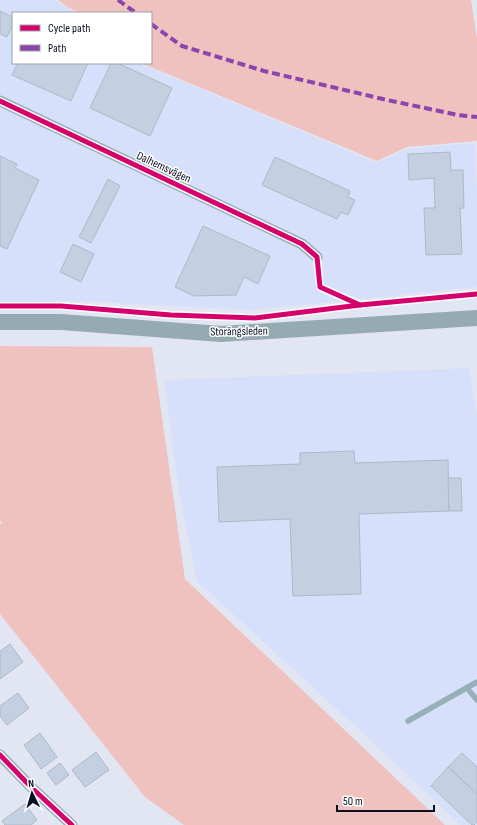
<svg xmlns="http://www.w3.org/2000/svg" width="477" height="825" font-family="'Sofia Sans Condensed',sans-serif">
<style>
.built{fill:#d7e0fa}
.green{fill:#efc2c0}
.building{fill:#c3d0e1;stroke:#afb8c6}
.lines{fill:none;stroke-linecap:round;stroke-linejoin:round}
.lane{stroke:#97afb8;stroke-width:5.5}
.street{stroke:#97afb8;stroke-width:11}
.secondary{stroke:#96aab2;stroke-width:16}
.quiet{stroke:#8e44ad;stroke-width:4;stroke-dasharray:8 4;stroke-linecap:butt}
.cycleway-casing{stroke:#fff;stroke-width:8}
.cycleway{stroke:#d6006c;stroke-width:5}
.labels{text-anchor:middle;stroke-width:3;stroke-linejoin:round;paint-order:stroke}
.street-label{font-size:12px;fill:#0a0f21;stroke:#fff}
</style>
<rect width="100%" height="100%" fill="#e2e6f3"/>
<!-- built -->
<g class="built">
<path d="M 0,0 L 56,0 L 66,8 L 77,13 L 13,13 L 13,63 L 138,63 L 377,163 L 407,149 L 475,143 L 477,195 L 477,287 L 253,310 L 78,301 L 0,303 Z"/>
<path d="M 469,368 L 477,415 L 477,825 L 460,825 L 353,724 L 197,581 L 179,492 L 164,380 Z"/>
</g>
<!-- green -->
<g class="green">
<path d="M 58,0 L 471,0 L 477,38 L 477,141 L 407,147 L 377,161 L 141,63 L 151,63 L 151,13 L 80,13 L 67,7 Z"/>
<path d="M 0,346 L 152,347 L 185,579 L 445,825 L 184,825 L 145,797 L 0,614 L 0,524 L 2,524 L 0,520 Z"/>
</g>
<!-- building -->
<g class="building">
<path d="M 0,11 L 13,17 L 13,23 L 7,37 L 0,34 Z"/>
<path d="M 18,63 L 88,63 L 71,101 L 12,75 Z"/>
<path d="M 111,63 L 117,63 L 172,88 L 150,136 L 90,108 Z"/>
<path d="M 450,152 L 451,170 L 463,170 L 464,208 L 460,208 L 462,254 L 426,255 L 424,208 L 435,208 L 434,178 L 409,180 L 408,154 Z"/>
<path d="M 0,156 L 17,164 L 15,168 L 39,180 L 7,249 L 0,246 Z"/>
<path d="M 275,157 L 350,191 L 348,197 L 355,200 L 348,215 L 341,212 L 337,219 L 262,185 Z"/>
<path d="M 108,179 L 120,186 L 91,243 L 79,237 Z"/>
<path d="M 203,226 L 270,256 L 258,284 L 244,277 L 236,295 L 194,296 L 175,287 Z"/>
<path d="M 73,244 L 94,254 L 81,282 L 60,272 Z"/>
<path d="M 354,451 L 355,463 L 448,460 L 449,511 L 359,514 L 361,594 L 293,596 L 290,519 L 219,522 L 217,467 L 300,464 L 300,453 Z"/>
<path d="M 448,478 L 461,478 L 462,511 L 449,511 Z"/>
<path d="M 10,644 L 23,662 L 0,679 L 0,651 Z"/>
<path d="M 18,693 L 29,708 L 7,725 L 0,716 L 0,706 Z"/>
<path d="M 40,733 L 57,757 L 41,769 L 24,745 Z"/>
<path d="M 96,752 L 109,770 L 85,787 L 72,770 Z"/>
<path d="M 462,753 L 477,767 L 477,794 L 448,767 Z"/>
<path d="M 60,763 L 69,775 L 56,785 L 47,773 Z"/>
<path d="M 448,767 L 477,794 L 477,822 L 474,825 L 472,825 L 431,786 Z"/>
<path d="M 25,804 L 37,820 L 31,825 L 5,825 L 2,821 Z"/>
</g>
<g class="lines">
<!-- lane -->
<g class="lane">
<path d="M 467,688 L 477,700"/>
<path d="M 408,721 L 477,682"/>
</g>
<!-- street -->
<g class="street">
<path d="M 0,101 L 302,244 L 317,257"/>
<path d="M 0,755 L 33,789 L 72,825"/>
</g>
<!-- secondary -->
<path class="secondary" d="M 0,322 L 61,322 L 221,334 L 477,318"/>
<!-- quiet -->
<g class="quiet">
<path d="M 118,0 L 136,13"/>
<path d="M 151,24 L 182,46 L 264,71 L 387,100 L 458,115 L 477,117"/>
</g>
<defs>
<g id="cycleway">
<path d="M 0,101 L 302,244 L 317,257 L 320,287 L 360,305"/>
<path d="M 0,306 L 61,306 L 171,315 L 255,318 L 360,305 L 477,294"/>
<path d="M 0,755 L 33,789 L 72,825"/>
</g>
</defs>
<!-- cycleway casing -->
<use href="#cycleway" class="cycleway-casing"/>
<!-- cycleway -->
<use href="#cycleway" class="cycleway"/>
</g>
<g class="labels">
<!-- street labels -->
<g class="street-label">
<text transform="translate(164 167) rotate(25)" y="4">Dalhemsvägen</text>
<text transform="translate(239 331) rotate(-1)" y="4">Storängsleden</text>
</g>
</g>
<!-- legend -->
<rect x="12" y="12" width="140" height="52" fill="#ffffff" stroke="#9d9fa6"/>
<rect x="20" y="25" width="20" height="6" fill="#d6006c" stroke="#9d9fa6"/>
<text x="48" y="32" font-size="12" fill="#0a0f21">Cycle path</text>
<rect x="20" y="45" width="20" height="6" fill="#8e44ad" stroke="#9d9fa6"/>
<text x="48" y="52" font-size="12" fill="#0a0f21">Path</text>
<!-- north arrow -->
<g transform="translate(32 793) rotate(355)" stroke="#ffffff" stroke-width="3" paint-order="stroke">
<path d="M0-3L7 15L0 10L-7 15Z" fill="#0a0f21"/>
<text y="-6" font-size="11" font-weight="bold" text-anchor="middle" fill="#0a0f21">N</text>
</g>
<!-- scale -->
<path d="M337 805v6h97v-6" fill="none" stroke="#0a0f21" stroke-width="2"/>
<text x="343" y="805" font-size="12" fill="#0a0f21" stroke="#ffffff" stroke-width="3" paint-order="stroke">50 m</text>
</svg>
